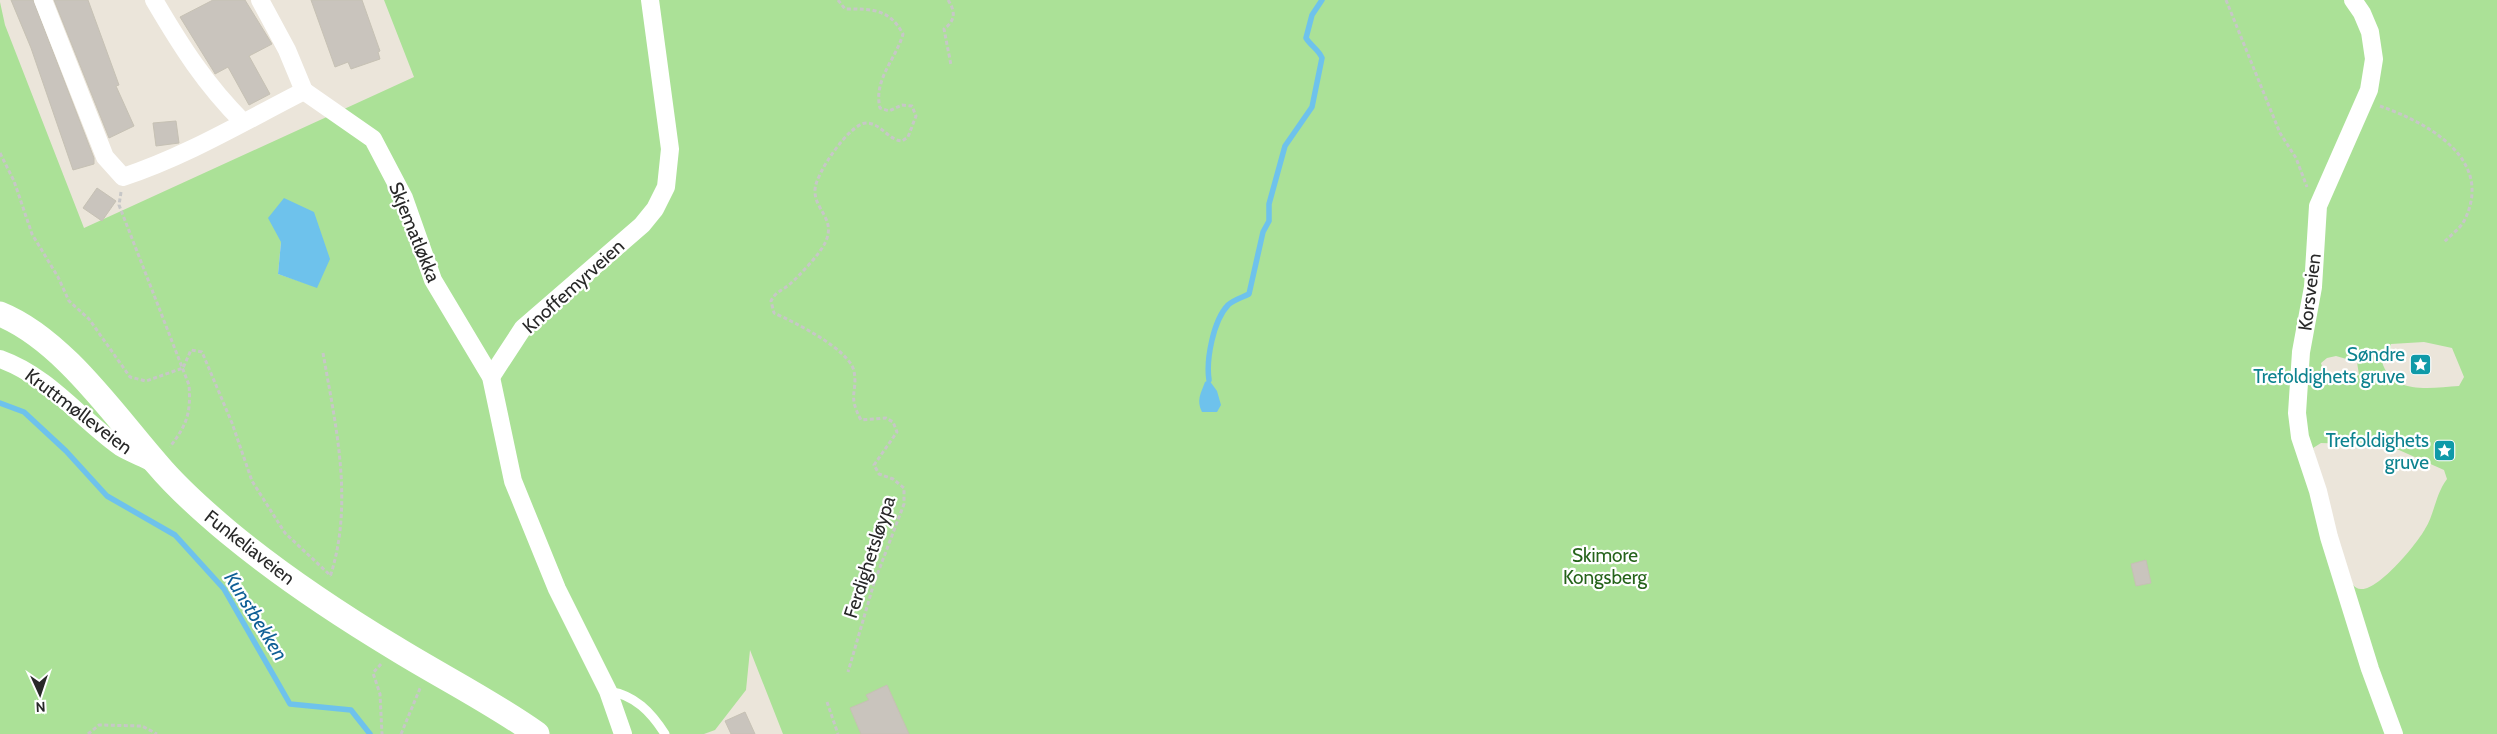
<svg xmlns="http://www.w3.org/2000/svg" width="2497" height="734" font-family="Cabin,sans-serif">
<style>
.green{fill:#abe197;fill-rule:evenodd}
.water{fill:#6ec2ec}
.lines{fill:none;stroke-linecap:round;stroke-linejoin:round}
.stream{stroke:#6ec2ec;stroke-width:5.5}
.building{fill:#c9c4bd;stroke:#c6c1b4}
.path{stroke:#c7c7c7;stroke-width:3;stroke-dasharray:4 2.5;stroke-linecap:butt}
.lane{stroke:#fff;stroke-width:9}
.street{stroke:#fff;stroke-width:18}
.secondary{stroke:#fff;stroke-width:25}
.labels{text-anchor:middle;stroke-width:4.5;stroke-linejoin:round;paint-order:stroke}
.street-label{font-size:19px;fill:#282828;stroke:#fff}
.culture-label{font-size:19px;fill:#0d838f;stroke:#fff;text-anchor:end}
.park-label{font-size:19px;fill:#25631a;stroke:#fff}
.water-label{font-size:20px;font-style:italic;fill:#0f5f96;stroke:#fff}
</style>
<rect width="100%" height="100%" fill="#ebe5da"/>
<!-- green -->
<path class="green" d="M 384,0 L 2497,0 L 2497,734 L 783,734 L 750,650 L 746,690 L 715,730 L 704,734 L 0,734 L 0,2 L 5,25 L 84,228 L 414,77 ZM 281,242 L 317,287 L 278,274 ZM 2424,342 L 2452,348 L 2464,377 L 2459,386 C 2430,388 2392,395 2382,362 L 2386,354 L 2391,354 L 2391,344 ZM 2336,356 L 2357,362 L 2359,375 L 2352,376 L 2324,373 L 2321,363 L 2327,358 ZM 2321,443 L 2382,445 L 2399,450 L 2444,470 L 2447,479 C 2435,495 2435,513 2425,529 C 2417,544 2378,591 2361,589 C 2354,589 2351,582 2348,576 L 2313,448 Z"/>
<!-- water -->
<g class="water">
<path d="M 284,198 L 314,212 L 330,259 L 317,288 L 278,274 L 281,242 L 268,218 Z"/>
<path d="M 1209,380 L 1217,391 L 1221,405 L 1217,412 L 1202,412 C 1196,400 1201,393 1205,382 Z"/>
</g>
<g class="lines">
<!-- stream -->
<g class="stream">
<path d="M 1209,380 C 1206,360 1213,321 1228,305 C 1233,300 1243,297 1249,294 L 1263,232 L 1269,221 L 1269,204 L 1285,146 L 1312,107 L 1322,58 C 1319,50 1311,46 1306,38 L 1312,15 L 1322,0"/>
<path d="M 0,403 L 24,412 L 66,451 L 107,496 L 175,535 L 224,589 L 290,704 L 351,710 L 370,734"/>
</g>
</g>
<!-- building -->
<g class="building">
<path d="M 11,0 L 33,0 L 94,158 L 94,164 L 73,170 L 31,48 Z"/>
<path d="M 54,0 L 88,0 L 119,85 L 116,86 L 134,126 L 109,138 Z"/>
<path d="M 213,0 L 245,0 L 272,44 L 249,56 L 270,94 L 249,105 L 228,67 L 215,74 L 214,72 L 180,17 Z"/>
<path d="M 311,0 L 362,0 L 380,51 L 378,52 L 380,59 L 351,69 L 348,62 L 335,67 Z"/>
<path d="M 176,121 L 179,143 L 156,146 L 153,123 Z"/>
<path d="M 97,188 L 116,201 L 102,221 L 83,208 Z"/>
<path d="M 2146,560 L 2151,583 L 2136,586 L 2131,564 Z"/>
<path d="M 887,685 L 909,734 L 861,734 L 850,708 L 869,700 L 866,695 Z"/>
<path d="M 745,712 L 755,734 L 731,734 L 725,721 Z"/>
</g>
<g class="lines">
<!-- path -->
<g class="path">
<path d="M 838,0 L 845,9 C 871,9 889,8 903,34 C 896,59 873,80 880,108 L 889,111 L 902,105 L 912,106 L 916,116 L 908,137 L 902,141 C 888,140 881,123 866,123 C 850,123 815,174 815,190 C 814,210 837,219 825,243 C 820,254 799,276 790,284 C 782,291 776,291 771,301 L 774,313 C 794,322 849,349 854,371 C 858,393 847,394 861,420 L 886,418 L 893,422 L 897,432 L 874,465 L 879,474 L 893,479 L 904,488 L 904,504 L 874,583 L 848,672"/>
<path d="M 948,0 C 956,12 955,21 944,29 L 951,65"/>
<path d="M 2226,0 L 2280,133 L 2296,158 L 2307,187"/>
<path d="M 2380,106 C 2428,123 2497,160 2463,223 C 2458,230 2450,236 2444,242"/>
<path d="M 0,153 L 14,181 L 32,234 L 58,277 L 69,301 L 89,319 L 130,377 L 146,381 L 183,368 L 191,350 L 202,352 L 232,423 L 252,481 L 285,533 L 331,576"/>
<path d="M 121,192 L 119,205 L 189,385 C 191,414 187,424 170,447"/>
<path d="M 323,353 C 336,427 354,504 330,577"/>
<path d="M 381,664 L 373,673 L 380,694 L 382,734"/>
<path d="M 827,702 L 838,734"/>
<path d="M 88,734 L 99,725 L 142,726 L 157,734"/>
<path d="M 401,734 L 421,686"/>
</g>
<!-- lane -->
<path class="lane" d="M 608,691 C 635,695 651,712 665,734"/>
<!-- street -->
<g class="street">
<path d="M 43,0 L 105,157 L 123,177 C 187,156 245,121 304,91"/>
<path d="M 154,0 C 181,46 205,84 243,122"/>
<path d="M 260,0 L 287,50 L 304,91"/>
<path d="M 2353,0 L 2362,13 L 2370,32 L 2374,59 L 2369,90 L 2318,206 L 2313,287 L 2301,352 L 2297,413 L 2300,437 L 2318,491 L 2329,537 L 2370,669 L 2394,734"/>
<path d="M 304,91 L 373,139 L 404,198 L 433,280 L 491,377 L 513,481 L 557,589 L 608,691 L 623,734"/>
<path d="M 0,359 C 50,377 79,418 120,447 C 130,453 141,457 151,462"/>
<path d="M 491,377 L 523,328 L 642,225 L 655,209 L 666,187 L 670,149 L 650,0"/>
</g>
<!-- secondary -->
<path class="secondary" d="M 0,314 C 62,339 114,415 157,464 C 178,489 203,511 228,532 C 280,575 337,613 395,648 C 442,677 492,702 537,734"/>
</g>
<!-- icons -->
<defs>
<symbol id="sight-square" viewBox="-11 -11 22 22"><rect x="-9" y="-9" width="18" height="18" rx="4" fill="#0f9aa8" stroke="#fff"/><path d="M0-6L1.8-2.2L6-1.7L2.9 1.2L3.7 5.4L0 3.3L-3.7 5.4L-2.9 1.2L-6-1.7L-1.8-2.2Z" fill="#fff"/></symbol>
</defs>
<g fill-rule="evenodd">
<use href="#sight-square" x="2408" y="352" width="25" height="25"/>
<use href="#sight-square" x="2432" y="438" width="25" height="25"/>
</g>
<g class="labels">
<!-- street labels -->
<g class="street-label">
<text transform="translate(415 232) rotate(68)" y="7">Skjematløkka</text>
<text transform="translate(573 286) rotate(-42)" y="7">Knoffemyrveien</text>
<text transform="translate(2309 292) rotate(-83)" y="7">Korsveien</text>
<text transform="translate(79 411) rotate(37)" y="7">Kruttmølleveien</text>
<text transform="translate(250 547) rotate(38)" y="7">Funkeliaveien</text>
<text transform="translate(869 557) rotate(-72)" y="7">Ferdighetsløypa</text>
</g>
<!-- culture labels -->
<g class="culture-label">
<text x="2405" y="361">Søndre<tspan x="2405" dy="22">Trefoldighets gruve</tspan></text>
<text x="2429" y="447">Trefoldighets<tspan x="2429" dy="22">gruve</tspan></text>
</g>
<!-- park labels -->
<g class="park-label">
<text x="1605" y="562">Skimore<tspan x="1605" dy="22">Kongsberg</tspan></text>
</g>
<!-- water labels -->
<g class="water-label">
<text transform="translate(256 616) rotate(58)" y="7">Kunstbekken</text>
</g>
</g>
<!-- north arrow -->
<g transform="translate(40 694) rotate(177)" stroke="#ffffff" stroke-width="4" paint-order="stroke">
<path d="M0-4L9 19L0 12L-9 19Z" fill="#282828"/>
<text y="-8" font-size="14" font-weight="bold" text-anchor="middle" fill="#282828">N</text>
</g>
</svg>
